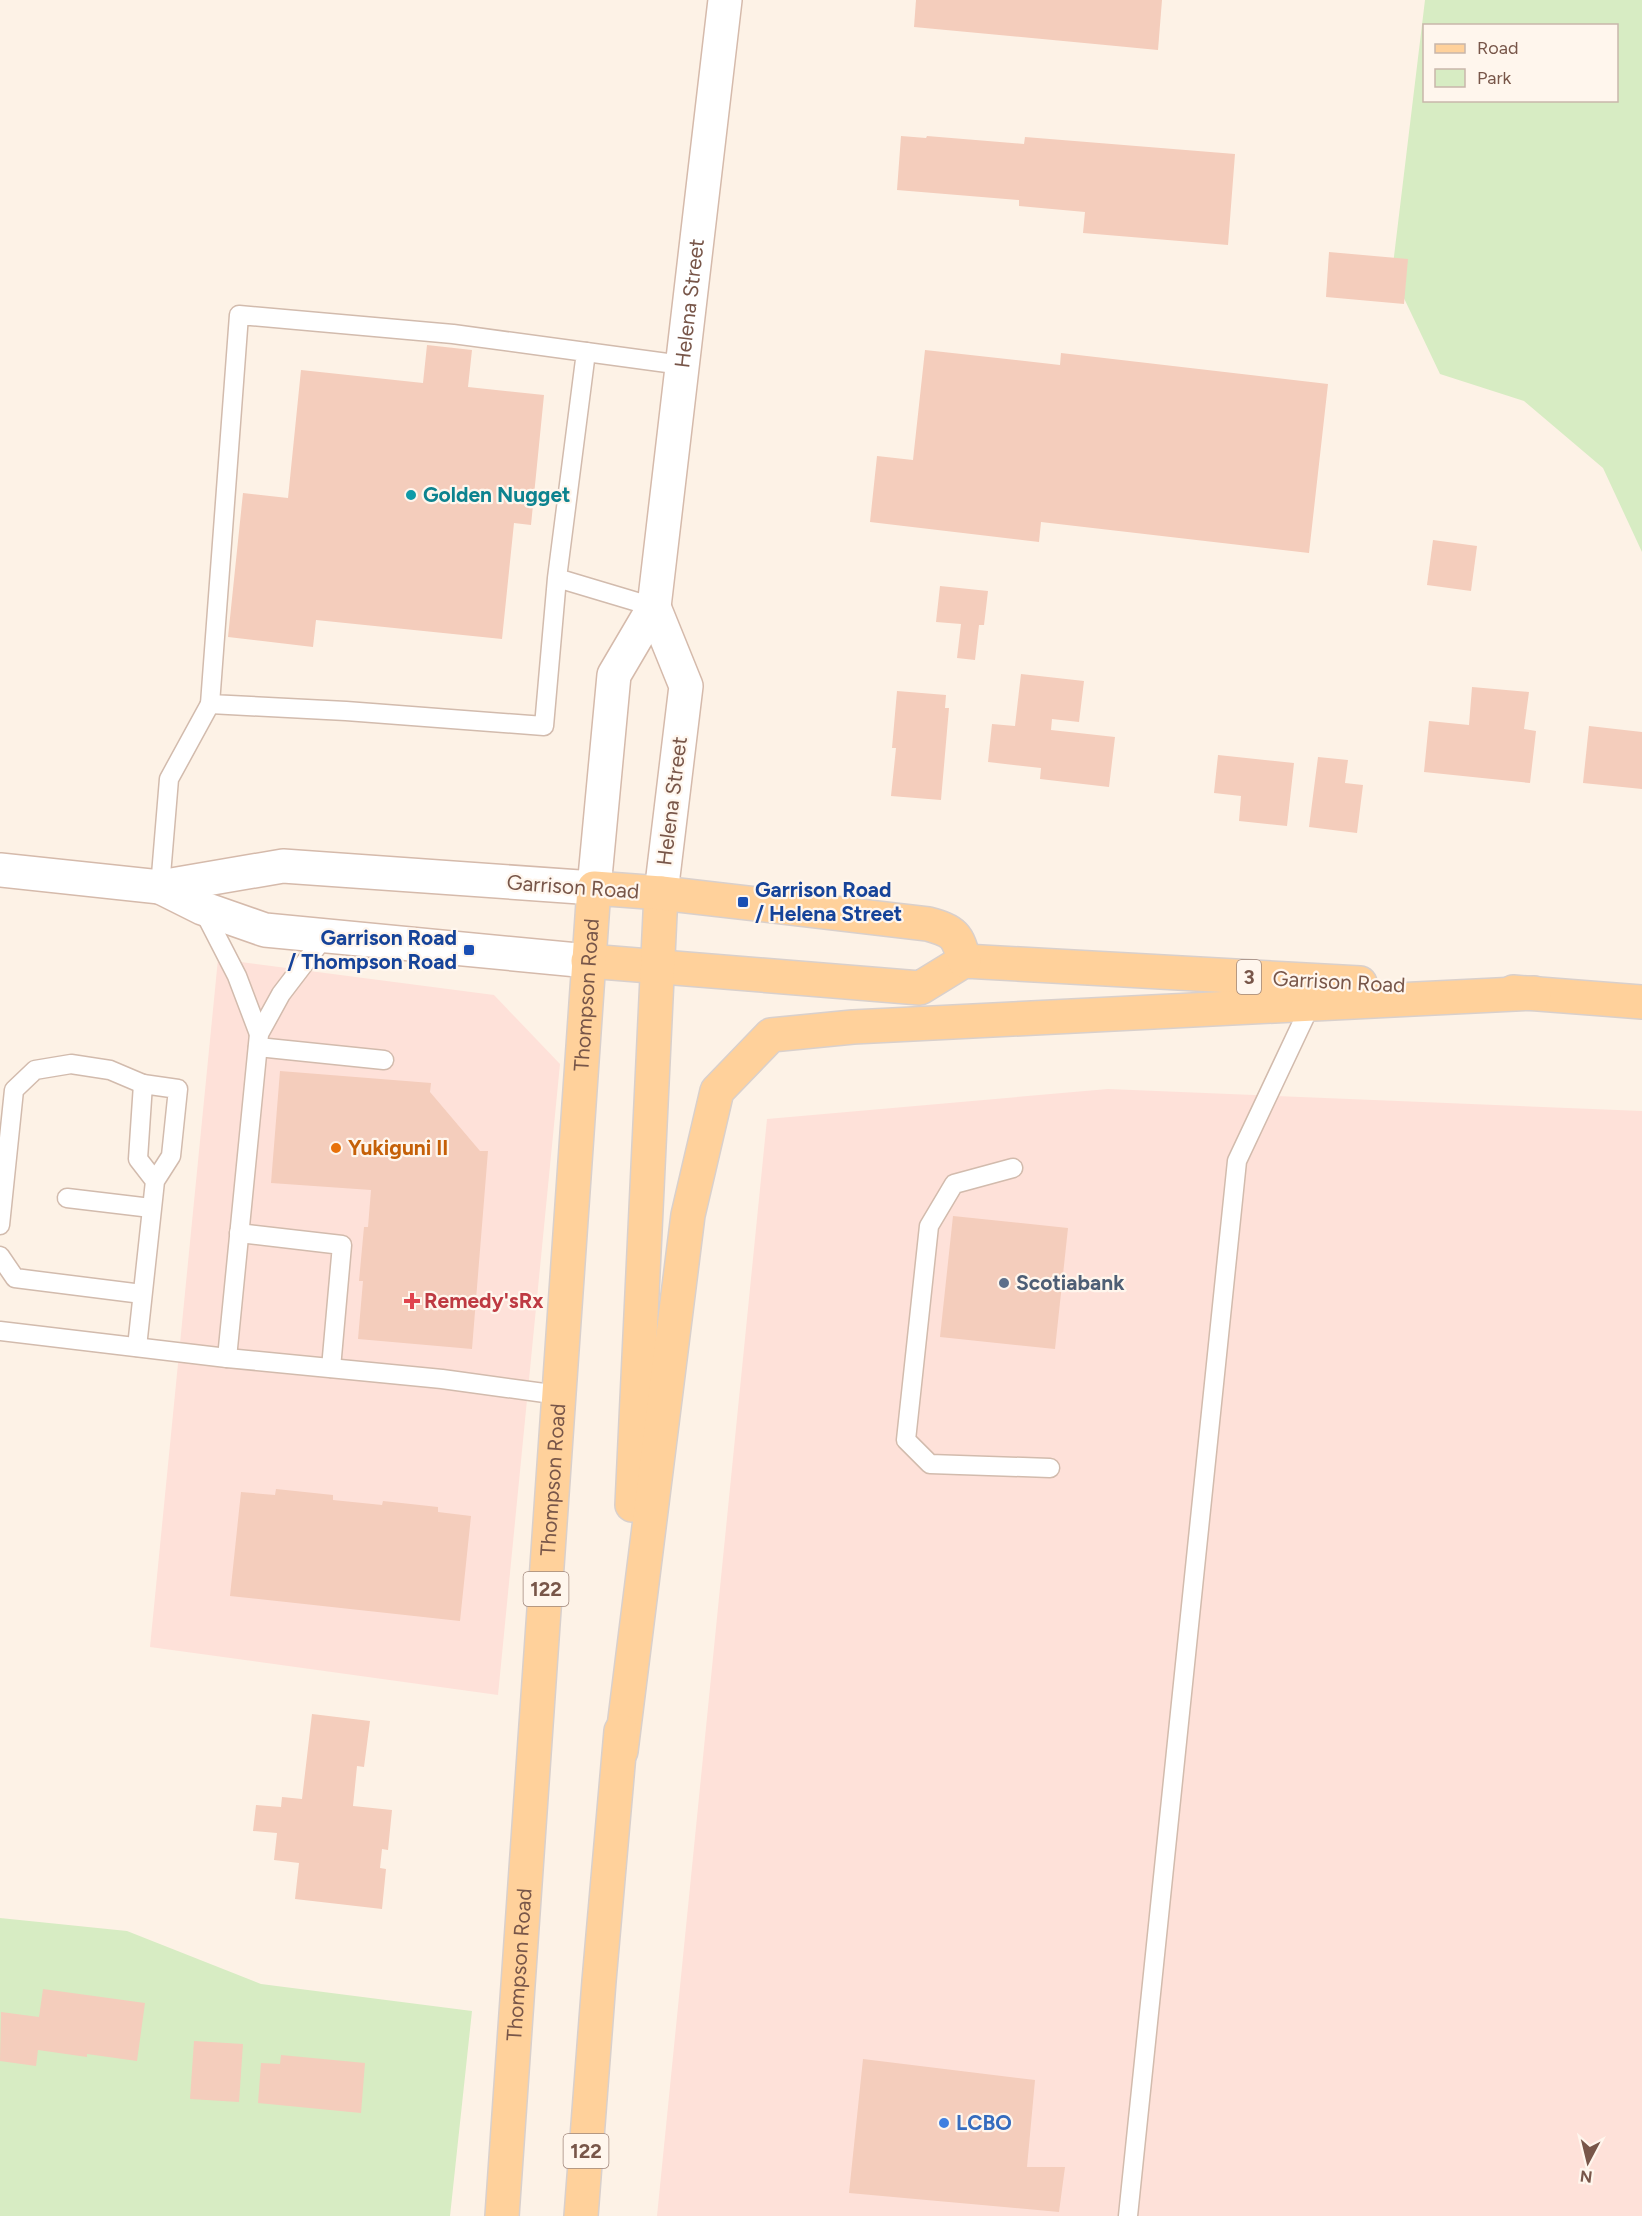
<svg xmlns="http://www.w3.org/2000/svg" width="1642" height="2216" font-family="Figtree,sans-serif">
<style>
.commercial{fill:#fee1d9}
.green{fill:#d7ecc3;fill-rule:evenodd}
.building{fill:#f4cdbc}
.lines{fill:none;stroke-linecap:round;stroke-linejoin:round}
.lane-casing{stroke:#d2bbad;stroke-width:21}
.secondary-casing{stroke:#d5baab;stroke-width:36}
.primary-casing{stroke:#d9d0cc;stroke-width:36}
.lane{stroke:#fff;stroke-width:18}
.secondary{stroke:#fff;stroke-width:33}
.primary{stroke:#ffd19b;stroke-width:33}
.culture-dot{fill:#0f9aa8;stroke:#fff6ed;stroke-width:2}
.transit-dot{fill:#1a4fb4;stroke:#fff6ed;stroke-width:2}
.food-dot{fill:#e8710a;stroke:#fff6ed;stroke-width:2}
.service-dot{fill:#5c6f8a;stroke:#fff6ed;stroke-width:2}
.health-dot{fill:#e0444e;stroke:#fff6ed;stroke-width:2}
.shop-dot{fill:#3f7fe0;stroke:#fff6ed;stroke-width:2}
.labels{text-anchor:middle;stroke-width:4.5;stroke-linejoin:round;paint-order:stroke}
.shield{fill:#fff6ed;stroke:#a0867a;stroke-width:1.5}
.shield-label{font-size:20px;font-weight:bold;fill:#785649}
.street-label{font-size:21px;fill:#785649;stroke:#fff6ed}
.culture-label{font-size:21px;font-weight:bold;fill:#0d838f;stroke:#fff6ed;text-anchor:start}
.transit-label{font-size:21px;font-weight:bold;fill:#164399;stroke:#fff6ed;text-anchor:start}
.food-label{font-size:21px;font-weight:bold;fill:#c56008;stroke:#fff6ed;text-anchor:start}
.service-label{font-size:21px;font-weight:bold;fill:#4e5e75;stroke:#fff6ed;text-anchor:start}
.health-label{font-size:21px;font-weight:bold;fill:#be3a42;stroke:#fff6ed;text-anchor:start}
.shop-label{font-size:21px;font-weight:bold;fill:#366cbe;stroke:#fff6ed;text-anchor:start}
</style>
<rect width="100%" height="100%" fill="#fdf2e6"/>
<!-- commercial -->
<g class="commercial">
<path d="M 218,959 L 494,995 L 560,1064 L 498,1695 L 150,1647 Z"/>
<path d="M 1108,1089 L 1642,1111 L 1642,2216 L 657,2216 L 767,1119 Z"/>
</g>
<!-- green -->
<g class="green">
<path d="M 1425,0 L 1642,0 L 1642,552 L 1603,468 L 1524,401 L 1440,374 L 1392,273 ZM 1424,26 L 1616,26 L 1616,100 L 1424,100 Z"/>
<path d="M 0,1918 L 127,1931 L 261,1984 L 472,2011 L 450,2216 L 0,2216 Z"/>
</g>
<!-- building -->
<g class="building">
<path d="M 916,0 L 1162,0 L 1158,50 L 914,27 Z"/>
<path d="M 901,136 L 926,138 L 927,136 L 1024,144 L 1025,137 L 1235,154 L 1228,245 L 1083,233 L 1085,212 L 1019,206 L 1019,200 L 897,190 Z"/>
<path d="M 1329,252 L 1408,259 L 1404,304 L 1326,297 Z"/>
<path d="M 427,345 L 472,350 L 468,387 L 544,395 L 531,525 L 514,523 L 502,639 L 316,620 L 313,647 L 228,637 L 243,493 L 288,498 L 301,370 L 423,383 Z"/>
<path d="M 925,350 L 1060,365 L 1061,353 L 1328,384 L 1309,553 L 1041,522 L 1039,542 L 870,522 L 877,456 L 913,460 Z"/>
<path d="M 1433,540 L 1477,546 L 1471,591 L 1427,585 Z"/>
<path d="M 940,586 L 988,591 L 984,625 L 979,625 L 975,660 L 957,658 L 961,624 L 936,622 Z"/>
<path d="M 1021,674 L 1084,681 L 1079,722 L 1052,719 L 1051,730 L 1115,737 L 1109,787 L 1040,779 L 1041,768 L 988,762 L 992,724 L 1015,726 Z"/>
<path d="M 1472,687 L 1529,692 L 1524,729 L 1536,731 L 1530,783 L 1424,772 L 1429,721 L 1469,725 Z"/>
<path d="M 897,691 L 946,695 L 945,708 L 949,708 L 941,800 L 891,796 L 896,748 L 892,748 Z"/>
<path d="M 1589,726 L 1642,732 L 1642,789 L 1583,783 Z"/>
<path d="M 1218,755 L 1294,763 L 1287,826 L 1239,821 L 1241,796 L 1214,793 Z"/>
<path d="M 1318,757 L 1348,760 L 1345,783 L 1363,785 L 1357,833 L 1309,827 Z"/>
<path d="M 280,1071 L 431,1083 L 430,1092 L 480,1151 L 488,1151 L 472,1349 L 358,1339 L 363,1281 L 359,1281 L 364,1227 L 368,1227 L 371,1190 L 271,1183 Z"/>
<path d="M 953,1216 L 1068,1228 L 1055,1349 L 940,1337 Z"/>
<path d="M 276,1489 L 333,1495 L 333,1500 L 382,1505 L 383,1501 L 438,1507 L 438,1512 L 471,1516 L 460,1621 L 230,1596 L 241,1492 L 275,1495 Z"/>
<path d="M 312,1714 L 370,1721 L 364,1767 L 357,1766 L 353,1806 L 392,1810 L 388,1850 L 382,1849 L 380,1868 L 386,1869 L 382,1909 L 295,1899 L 299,1863 L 274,1860 L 277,1833 L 253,1831 L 256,1805 L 281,1807 L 282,1797 L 302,1799 Z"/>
<path d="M 43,1989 L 145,2003 L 137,2061 L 87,2054 L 87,2057 L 38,2050 L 36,2066 L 0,2061 L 1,2012 L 39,2017 Z"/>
<path d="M 194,2041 L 243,2044 L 239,2102 L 190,2099 Z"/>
<path d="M 281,2055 L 365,2063 L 361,2113 L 258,2103 L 261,2063 L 280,2064 Z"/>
<path d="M 863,2059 L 1035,2080 L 1027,2167 L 1065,2167 L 1059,2212 L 849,2193 Z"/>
</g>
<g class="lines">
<defs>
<g id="lane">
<path d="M 586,352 L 682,365"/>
<path d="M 557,578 L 586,352 L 453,334 L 239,315 L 210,704 L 346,711 L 544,726 L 557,578 L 654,607"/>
<path d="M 160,887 L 169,779 L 210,704"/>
<path d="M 202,908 L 237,976 L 259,1034"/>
<path d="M 258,1047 L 384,1060"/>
<path d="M 1013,1168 L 954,1184 L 929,1226 L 906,1440 L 930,1464 L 1050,1468"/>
<path d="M 67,1198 L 151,1208"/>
<path d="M 0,1225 L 14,1090 L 35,1070 L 71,1064 L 110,1070 L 143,1084"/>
<path d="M 239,1233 L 342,1245 L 331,1368"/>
<path d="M 0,1256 L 15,1278 L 142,1294"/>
<path d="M 0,1331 L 227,1358 L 442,1379 L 559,1395"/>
<path d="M 137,1347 L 155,1181 L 138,1159 L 143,1084 L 178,1089 L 171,1156 L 155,1181"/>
<path d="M 227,1358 L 259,1034 L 281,994 L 326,935"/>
<path d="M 1128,2216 L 1237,1161 L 1311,1004"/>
</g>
<g id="secondary">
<path d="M 654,607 L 686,686 L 661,893"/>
<path id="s1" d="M 0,870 L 160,887 L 283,866 L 594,888 L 614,675 L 654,607 L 725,0"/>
<path d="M 160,887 L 202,908 L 265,930 L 588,961"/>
</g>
<g id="primary">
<path d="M 588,961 L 920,988 L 964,961 L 1360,983"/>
<path d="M 1513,992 L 1642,1002"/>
<path d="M 632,1505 L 661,893"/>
<path d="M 621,1751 L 688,1215 L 717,1091 L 771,1035 L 853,1027 L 1534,993"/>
<path id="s2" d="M 502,2216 L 594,888 L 661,893 L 928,924 C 954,931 958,935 964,961"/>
<path d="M 581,2216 L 599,1981 L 621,1731"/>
</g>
</defs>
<!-- lane casing -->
<use href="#lane" class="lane-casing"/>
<!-- secondary casing -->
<use href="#secondary" class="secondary-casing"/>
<!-- primary casing -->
<use href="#primary" class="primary-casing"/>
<!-- lane -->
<use href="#lane" class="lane"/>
<!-- secondary -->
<use href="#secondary" class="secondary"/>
<!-- primary -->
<use href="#primary" class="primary"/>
</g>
<!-- markers -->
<circle class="culture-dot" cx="411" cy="495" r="6"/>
<g class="transit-dot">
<rect x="737" y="896" width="12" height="12" rx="3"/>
<rect x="463" y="944" width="12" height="12" rx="3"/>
</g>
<circle class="food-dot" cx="336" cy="1148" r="6"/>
<circle class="service-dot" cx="1004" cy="1283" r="6"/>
<path class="health-dot" d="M409 1292h6v6h6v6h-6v6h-6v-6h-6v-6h6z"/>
<circle class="shop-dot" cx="944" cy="2123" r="6"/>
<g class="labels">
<!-- shield labels -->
<g class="shield">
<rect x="1237" y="960" width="24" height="34" rx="4.5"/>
<rect x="523.5" y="1572" width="45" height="34" rx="4.5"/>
<rect x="563.5" y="2134" width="45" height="34" rx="4.5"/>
</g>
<g class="shield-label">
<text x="1249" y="984">3</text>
<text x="546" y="1596">122</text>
<text x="586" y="2158">122</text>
</g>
<!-- street labels -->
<g class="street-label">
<text dy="7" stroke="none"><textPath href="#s1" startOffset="1196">Helena Street</textPath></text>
<text transform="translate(672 801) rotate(-83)" y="7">Helena Street</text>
<text transform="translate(573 887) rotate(4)" y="7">Garrison Road</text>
<text transform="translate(1339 982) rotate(3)" y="7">Garrison Road</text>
<text dy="7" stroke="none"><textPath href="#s2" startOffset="1224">Thompson Road</textPath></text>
<text dy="7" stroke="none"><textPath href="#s2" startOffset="738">Thompson Road</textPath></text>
<text dy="7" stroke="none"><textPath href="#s2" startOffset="252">Thompson Road</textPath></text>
</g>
<!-- culture labels -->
<g class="culture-label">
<text x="423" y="502">Golden Nugget</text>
</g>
<!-- transit labels -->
<g class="transit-label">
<text x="755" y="897">Garrison Road<tspan x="755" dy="24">/ Helena Street</tspan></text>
<text x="457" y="945" text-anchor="end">Garrison Road<tspan x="457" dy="24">/ Thompson Road</tspan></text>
</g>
<!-- food labels -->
<g class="food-label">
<text x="348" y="1155">Yukiguni II</text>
</g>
<!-- service labels -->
<g class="service-label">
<text x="1016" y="1290">Scotiabank</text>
</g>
<!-- health labels -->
<g class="health-label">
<text x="424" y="1308">Remedy'sRx</text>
</g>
<!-- shop labels -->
<g class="shop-label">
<text x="956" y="2130">LCBO</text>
</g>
</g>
<!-- legend -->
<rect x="1423" y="24" width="195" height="78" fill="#fff6ed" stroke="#c9b6ab" stroke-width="1.5"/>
<rect x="1435" y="44" width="30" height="9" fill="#ffd19b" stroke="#c9b6ab" stroke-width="1.5"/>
<text x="1477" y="54" font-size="18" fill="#785649">Road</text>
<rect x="1435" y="69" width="30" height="18" fill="#d7ecc3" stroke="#c9b6ab" stroke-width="1.5"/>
<text x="1477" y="84" font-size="18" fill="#785649">Park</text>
<!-- north arrow -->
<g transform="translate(1588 2162) rotate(187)" stroke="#fff6ed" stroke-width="4.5" paint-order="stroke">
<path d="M0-4.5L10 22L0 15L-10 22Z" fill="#785649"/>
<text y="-9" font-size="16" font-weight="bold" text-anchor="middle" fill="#785649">N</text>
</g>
</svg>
